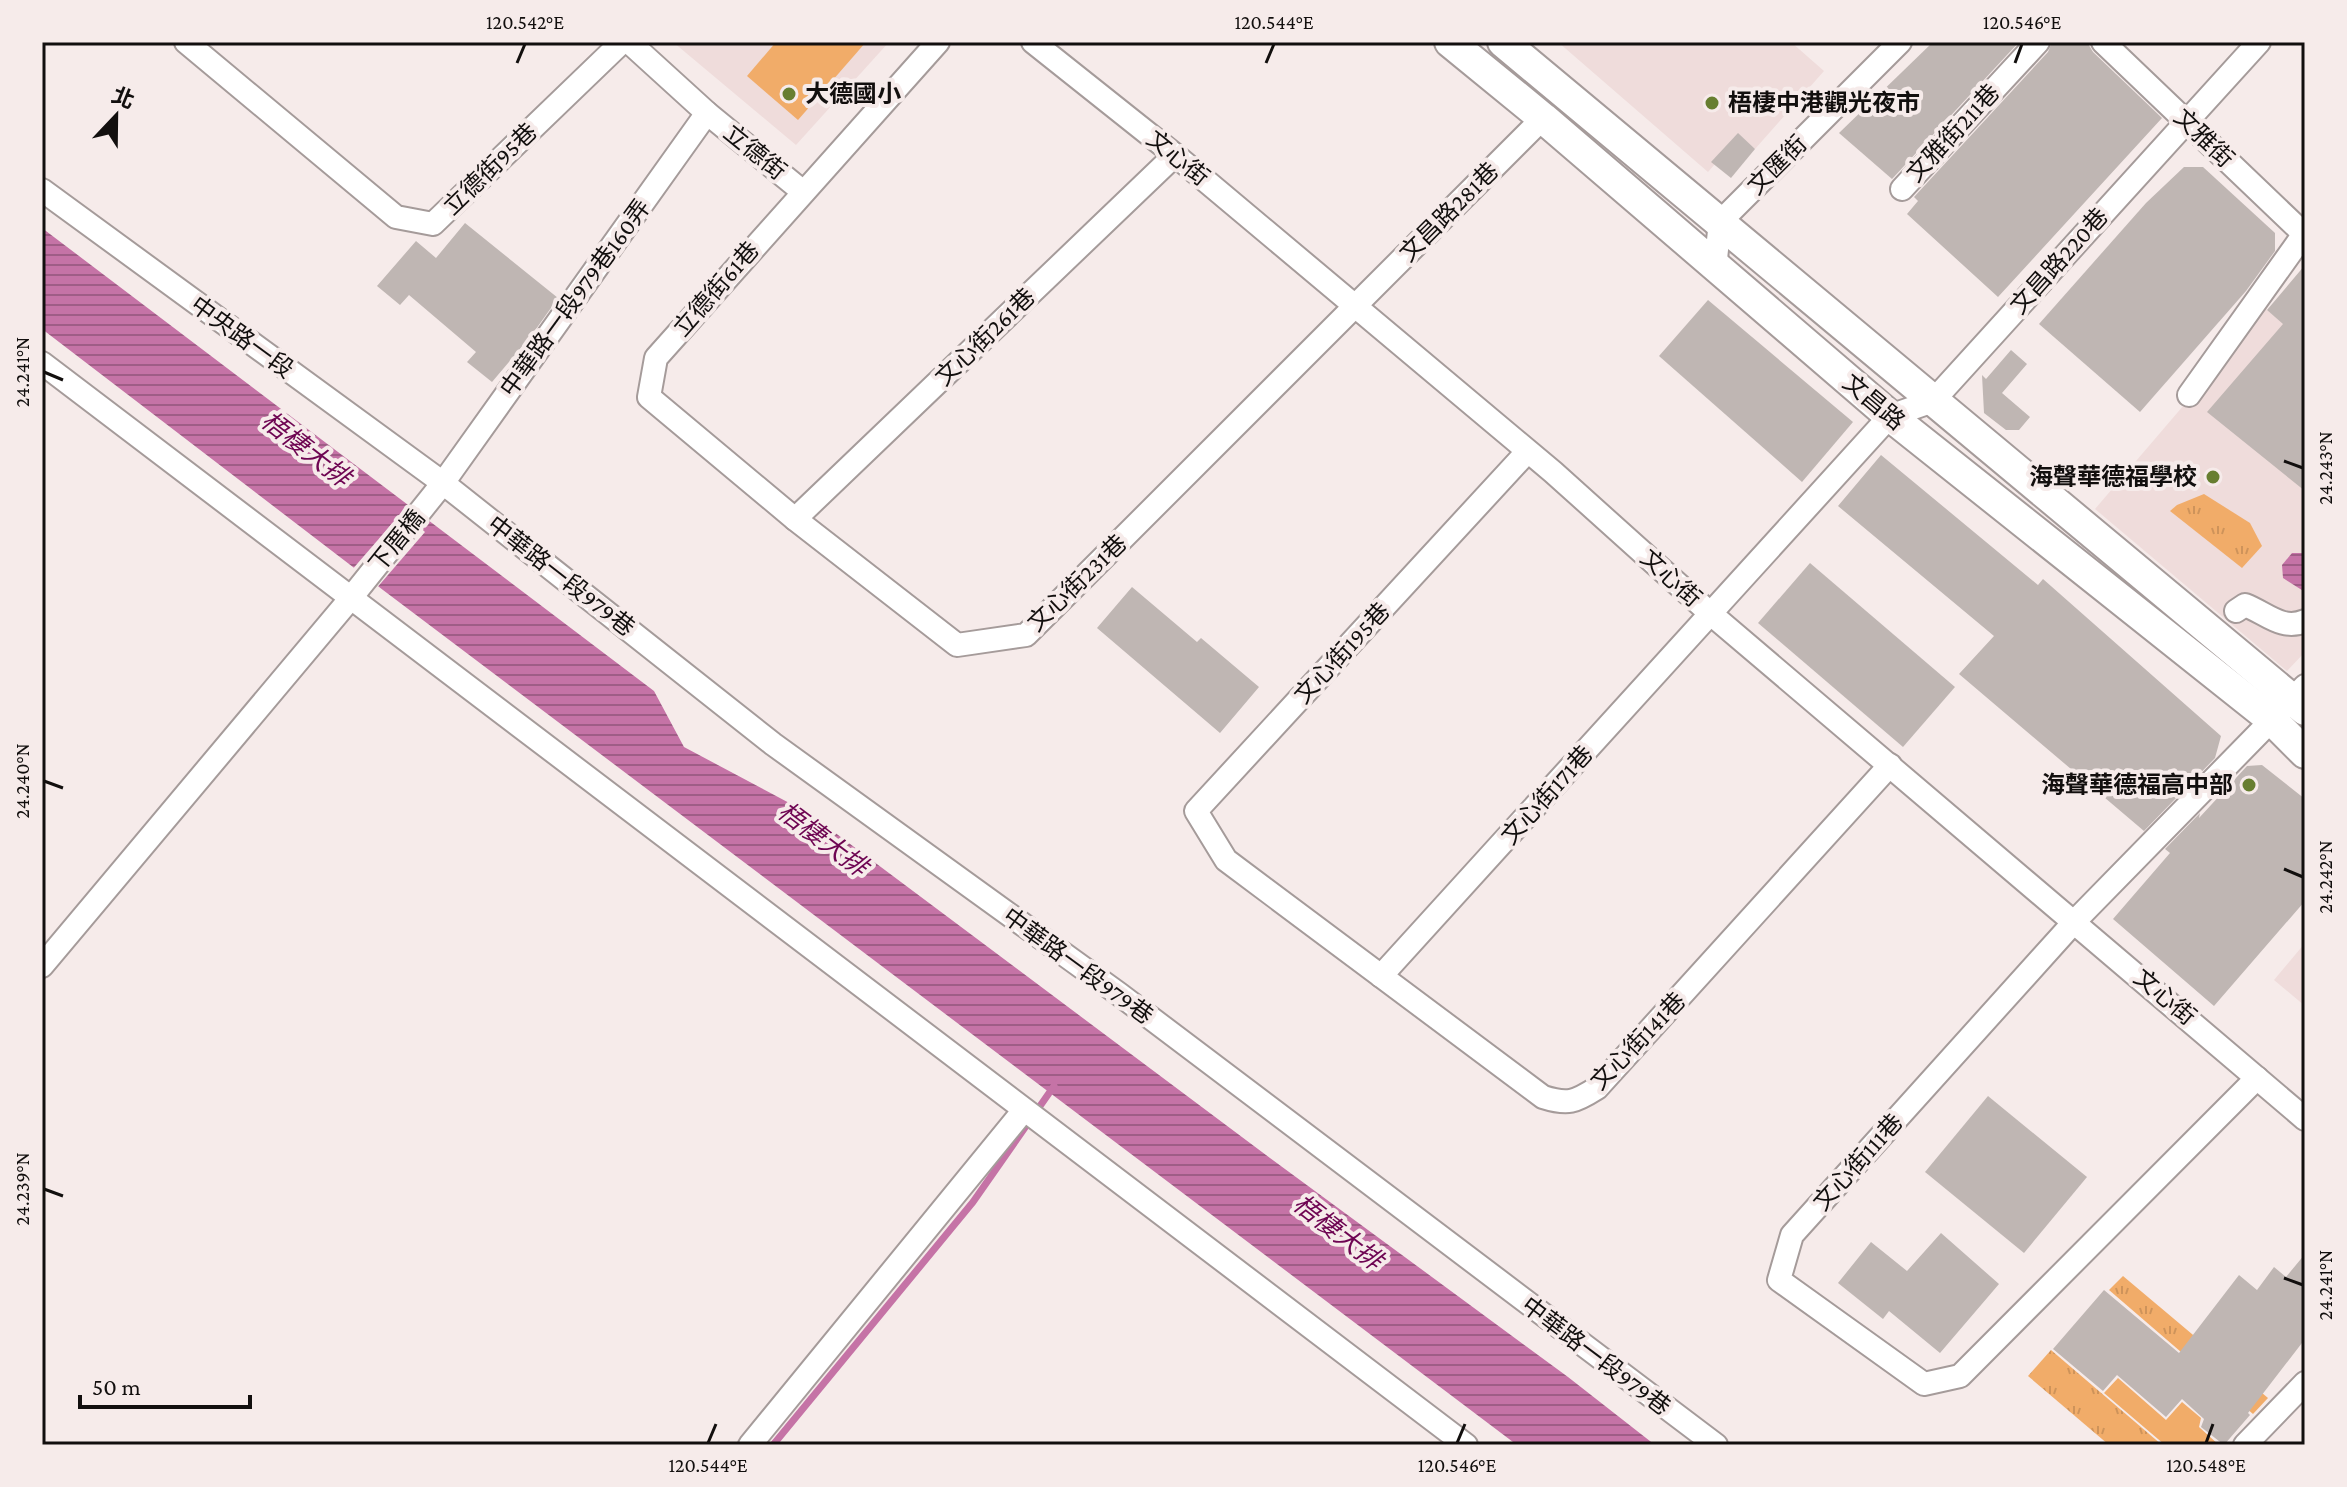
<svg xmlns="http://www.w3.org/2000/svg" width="2347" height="1487" font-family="'Crimson Pro','Noto Sans TC',serif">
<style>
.built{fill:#efdcdb}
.grass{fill:url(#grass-tufts)}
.garden{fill:#f1ac69}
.water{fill:url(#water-rules)}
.pier{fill:#f6ebea}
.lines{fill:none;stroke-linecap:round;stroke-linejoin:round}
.stream{stroke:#c573a6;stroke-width:7}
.building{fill:#bfb6b3}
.street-casing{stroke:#a59b9a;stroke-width:26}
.secondary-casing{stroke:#a59b9a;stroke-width:34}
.street{stroke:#fff;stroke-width:22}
.secondary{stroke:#fff;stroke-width:30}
.ticks{fill:none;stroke:#120f0e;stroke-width:3}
.poi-dot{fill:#677e30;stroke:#f6ebea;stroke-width:3}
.labels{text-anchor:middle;stroke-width:8;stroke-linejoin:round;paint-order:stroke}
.poi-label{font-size:24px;font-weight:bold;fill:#120f0e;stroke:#f6ebea;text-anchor:start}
.street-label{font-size:24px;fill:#120f0e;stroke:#f6ebea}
.water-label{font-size:26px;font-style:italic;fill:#6e0552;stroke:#f6ebea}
.neatline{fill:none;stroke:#120f0e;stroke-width:3}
.ticks-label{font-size:20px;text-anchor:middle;fill:#120f0e}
</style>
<defs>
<pattern id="grass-tufts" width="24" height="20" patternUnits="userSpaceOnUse" patternTransform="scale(2)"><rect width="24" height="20" fill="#f1ac69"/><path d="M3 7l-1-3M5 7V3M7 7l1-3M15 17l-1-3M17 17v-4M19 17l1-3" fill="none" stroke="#ce935a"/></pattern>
<pattern id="water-rules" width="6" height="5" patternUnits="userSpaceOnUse" patternTransform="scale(2)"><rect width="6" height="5" fill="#c573a6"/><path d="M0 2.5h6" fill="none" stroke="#9f5d86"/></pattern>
</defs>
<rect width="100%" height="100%" fill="#f6ebea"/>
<!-- built -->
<g class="built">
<path d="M 673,42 L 889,42 L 796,145 Z"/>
<path d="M 1558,42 L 1791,42 L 1824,71 L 1755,149 L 1739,136 L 1708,172 Z"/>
<path d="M 2266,309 L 2305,342 L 2305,652 L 2287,671 L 2095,509 Z"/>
<path d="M 2305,943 L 2305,1006 L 2274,980 Z"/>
</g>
<!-- grass -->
<g class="grass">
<path d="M 2204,494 L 2250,523 L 2262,546 L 2242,568 L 2170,511 L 2177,505 Z"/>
<path d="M 2123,1276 L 2268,1398 L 2253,1414 L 2109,1290 Z"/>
<path d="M 2051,1350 L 2162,1445 L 2109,1445 L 2028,1376 Z"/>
</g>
<!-- garden -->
<g class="garden">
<path d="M 776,42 L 866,42 L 798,120 L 747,76 Z"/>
<path d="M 2118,1378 L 2166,1420 L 2182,1402 L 2201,1418 L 2199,1427 L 2219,1445 L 2165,1445 L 2104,1393 Z"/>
</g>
<!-- water -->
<g class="water">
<path d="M 42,228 L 654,691 L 684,747 L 810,814 L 1266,1155 L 1568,1377 L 1655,1445 L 1517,1445 L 383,590 L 42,329 Z"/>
<path d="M 2292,553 L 2305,553 L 2305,592 L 2283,578 L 2282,565 Z"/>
</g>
<!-- pier -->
<path class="pier" d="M 402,512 L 425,532 L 375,590 L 351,571 Z"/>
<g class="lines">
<!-- stream -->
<path class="stream" d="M 773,1445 L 973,1202 L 1054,1086"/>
</g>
<!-- building -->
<g class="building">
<path d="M 1933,42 L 2019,42 L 1892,179 L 1839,133 Z"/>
<path d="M 2052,42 L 2087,42 L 2093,52 L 2162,118 L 1998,297 L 1907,214 L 1918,201 L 1914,197 L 2048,52 Z"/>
<path d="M 1738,133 L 1755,149 L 1731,178 L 1711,162 Z"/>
<path d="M 2184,167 L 2203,167 L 2275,233 L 2275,251 L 2246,291 L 2140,412 L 2039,324 L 2146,203 Z"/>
<path d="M 465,223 L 558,298 L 531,336 L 492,382 L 467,362 L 476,352 L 409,295 L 400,305 L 377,286 L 416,241 L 436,258 Z"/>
<path d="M 2305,265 L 2305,491 L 2207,412 L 2283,324 L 2267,310 Z"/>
<path d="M 1708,300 L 1853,422 L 1802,482 L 1659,356 Z"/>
<path d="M 2011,350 L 2027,364 L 2002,393 L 2030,417 L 2019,430 L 2006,430 L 1984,413 L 1982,375 L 1986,379 Z"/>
<path d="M 1881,455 L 2038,585 L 2043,579 L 2221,736 L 2215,758 L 2144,831 L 1959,674 L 1994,636 L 1838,506 Z"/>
<path d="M 1810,563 L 1955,687 L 1903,747 L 1758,623 Z"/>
<path d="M 1132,587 L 1197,642 L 1201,638 L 1259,687 L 1220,733 L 1097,628 Z"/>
<path d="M 2262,765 L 2305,799 L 2305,901 L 2214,1006 L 2113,919 L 2170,853 L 2165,849 L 2200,813 L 2199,818 L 2247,766 Z"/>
<path d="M 1988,1096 L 2087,1177 L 2024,1253 L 1925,1172 Z"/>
<path d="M 1941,1233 L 1999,1284 L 1940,1353 L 1889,1311 L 1883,1319 L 1838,1283 L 1871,1242 L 1907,1271 Z"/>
<path d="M 2305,1254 L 2305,1339 L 2248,1413 L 2250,1415 L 2224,1445 L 2201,1427 L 2204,1419 L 2182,1399 L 2166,1417 L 2117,1375 L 2103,1391 L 2053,1349 L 2104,1290 L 2179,1353 L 2239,1275 L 2257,1290 L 2274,1267 L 2286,1277 Z"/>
</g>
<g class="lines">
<defs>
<g id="street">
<path d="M 186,42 L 396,217 L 433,224 L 622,42"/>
<path d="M 629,42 L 707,113 L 802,191"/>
<path d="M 938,42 L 656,358 L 649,397 L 795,519 L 957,645 L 1026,635 L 1543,118"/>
<path d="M 1033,42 L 1175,155 L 1553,472 L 1711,614 L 2305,1119"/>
<path d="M 2103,42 L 2305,235"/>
<path d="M 1902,189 L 2038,42"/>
<path d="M 42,190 L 443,483 L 773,744 L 1119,994 L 1716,1445"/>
<path d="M 1715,268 L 1720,222 L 1900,42"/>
<path d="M 42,363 L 1466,1445"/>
<path d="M 2189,395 L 2304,234"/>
<path d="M 1527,452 L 1196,811 L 1226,860 L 1543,1097 C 1568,1105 1575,1102 1597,1088 L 1890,765"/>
<path d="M 795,519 L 1175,155"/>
<path d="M 2236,611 L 2245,605 C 2266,613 2282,631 2305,621"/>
<path d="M 42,966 L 350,599 L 443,483 L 707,113"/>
<path d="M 1381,976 L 1890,416 L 1933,401 L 2259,42"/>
<path d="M 2257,1078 L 1960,1376 L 1924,1384 L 1779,1280 L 1792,1235 L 2075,921 L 2305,686"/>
<path d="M 750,1445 L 1024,1110"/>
<path d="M 2245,1445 L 2305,1383"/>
</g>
<g id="secondary">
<path d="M 1450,42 L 1543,118 L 1890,416 L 2271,719 L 2305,753"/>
<path d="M 1503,42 L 2305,710"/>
</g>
</defs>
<!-- street casing -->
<use href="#street" class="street-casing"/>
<!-- secondary casing -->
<use href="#secondary" class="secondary-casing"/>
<!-- street -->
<use href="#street" class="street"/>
<!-- secondary -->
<use href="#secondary" class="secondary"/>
</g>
<!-- ticks -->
<path class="ticks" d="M 517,63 L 525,44M 1266,63 L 1274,44M 2015,63 L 2022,44M 44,372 L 63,380M 2284,461 L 2303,468M 44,781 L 63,788M 2284,869 L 2303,877M 44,1189 L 63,1196M 2284,1278 L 2303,1285M 708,1443 L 716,1424M 1457,1443 L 1465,1424M 2206,1443 L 2213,1424"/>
<!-- markers -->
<g class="poi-dot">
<circle cx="789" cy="94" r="8"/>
<circle cx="1712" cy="103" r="8"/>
<circle cx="2213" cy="477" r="8"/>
<circle cx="2249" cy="785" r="8"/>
</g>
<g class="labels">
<!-- poi labels -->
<g class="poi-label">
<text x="805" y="102">大德國小</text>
<text x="1728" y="111">梧棲中港觀光夜市</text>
<text x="2197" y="485" text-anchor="end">海聲華德福學校</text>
<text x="2233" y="793" text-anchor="end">海聲華德福高中部</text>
</g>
<!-- street labels -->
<g class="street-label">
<text transform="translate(1953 133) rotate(-47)" y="8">文雅街211巷</text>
<text transform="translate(2204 138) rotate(44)" y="8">文雅街</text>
<text transform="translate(755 152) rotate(39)" y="8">立德街</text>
<text transform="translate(1178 158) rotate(39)" y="8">文心街</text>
<text transform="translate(1777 165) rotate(-45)" y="8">文匯街</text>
<text transform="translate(490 169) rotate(-44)" y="8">立德街95巷</text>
<text transform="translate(1449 212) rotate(-45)" y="8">文昌路281巷</text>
<text transform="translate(2059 261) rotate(-48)" y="8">文昌路220巷</text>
<text transform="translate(716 289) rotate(-49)" y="8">立德街61巷</text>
<text transform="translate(575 298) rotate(-54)" y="8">中華路一段979巷160弄</text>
<text transform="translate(242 337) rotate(36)" y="8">中央路一段</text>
<text transform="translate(985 337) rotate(-44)" y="8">文心街261巷</text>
<text transform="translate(1874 402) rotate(40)" y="8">文昌路</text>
<text transform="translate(397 541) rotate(-51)" y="8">下厝橋</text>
<text transform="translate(561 576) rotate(38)" y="8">中華路一段979巷</text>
<text transform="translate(1671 578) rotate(42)" y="8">文心街</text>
<text transform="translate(1077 583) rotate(-44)" y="8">文心街231巷</text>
<text transform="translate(1342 653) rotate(-47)" y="8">文心街195巷</text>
<text transform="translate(1547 795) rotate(-48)" y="8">文心街171巷</text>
<text transform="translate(1078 966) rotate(36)" y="8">中華路一段979巷</text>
<text transform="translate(2165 997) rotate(40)" y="8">文心街</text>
<text transform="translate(1638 1041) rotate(-46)" y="8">文心街141巷</text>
<text transform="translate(1858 1162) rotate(-48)" y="8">文心街111巷</text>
<text transform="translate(1596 1356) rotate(37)" y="8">中華路一段979巷</text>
</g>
<!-- water labels -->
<g class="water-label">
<text transform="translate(306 449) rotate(38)" y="9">梧棲大排</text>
<text transform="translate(823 839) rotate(37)" y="9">梧棲大排</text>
<text transform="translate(1338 1232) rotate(38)" y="9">梧棲大排</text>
</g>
</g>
<!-- border -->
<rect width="2347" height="1487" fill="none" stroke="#f6ebea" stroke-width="88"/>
<!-- north arrow -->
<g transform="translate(116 116) rotate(22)" stroke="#f6ebea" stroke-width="6" paint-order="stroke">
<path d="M0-6L14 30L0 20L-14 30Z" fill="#120f0e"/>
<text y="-12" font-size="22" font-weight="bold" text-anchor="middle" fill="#120f0e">北</text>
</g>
<!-- scale -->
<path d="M80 1395v12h170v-12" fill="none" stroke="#120f0e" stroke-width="4"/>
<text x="92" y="1395" font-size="24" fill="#120f0e" stroke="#f6ebea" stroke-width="6" paint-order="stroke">50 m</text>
<rect x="44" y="44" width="2259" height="1399" class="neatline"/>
<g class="ticks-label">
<text x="525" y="29">120.542°E</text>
<text x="1274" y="29">120.544°E</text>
<text x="2022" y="29">120.546°E</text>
<text transform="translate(22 372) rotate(-90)" y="7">24.241°N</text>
<text transform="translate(2325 468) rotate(-90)" y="7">24.243°N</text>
<text transform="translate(22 781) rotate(-90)" y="7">24.240°N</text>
<text transform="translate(2325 877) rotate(-90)" y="7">24.242°N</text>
<text transform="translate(22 1189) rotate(-90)" y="7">24.239°N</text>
<text transform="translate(2325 1285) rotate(-90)" y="7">24.241°N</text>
<text x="708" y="1472">120.544°E</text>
<text x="1457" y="1472">120.546°E</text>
<text x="2206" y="1472">120.548°E</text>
</g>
</svg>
